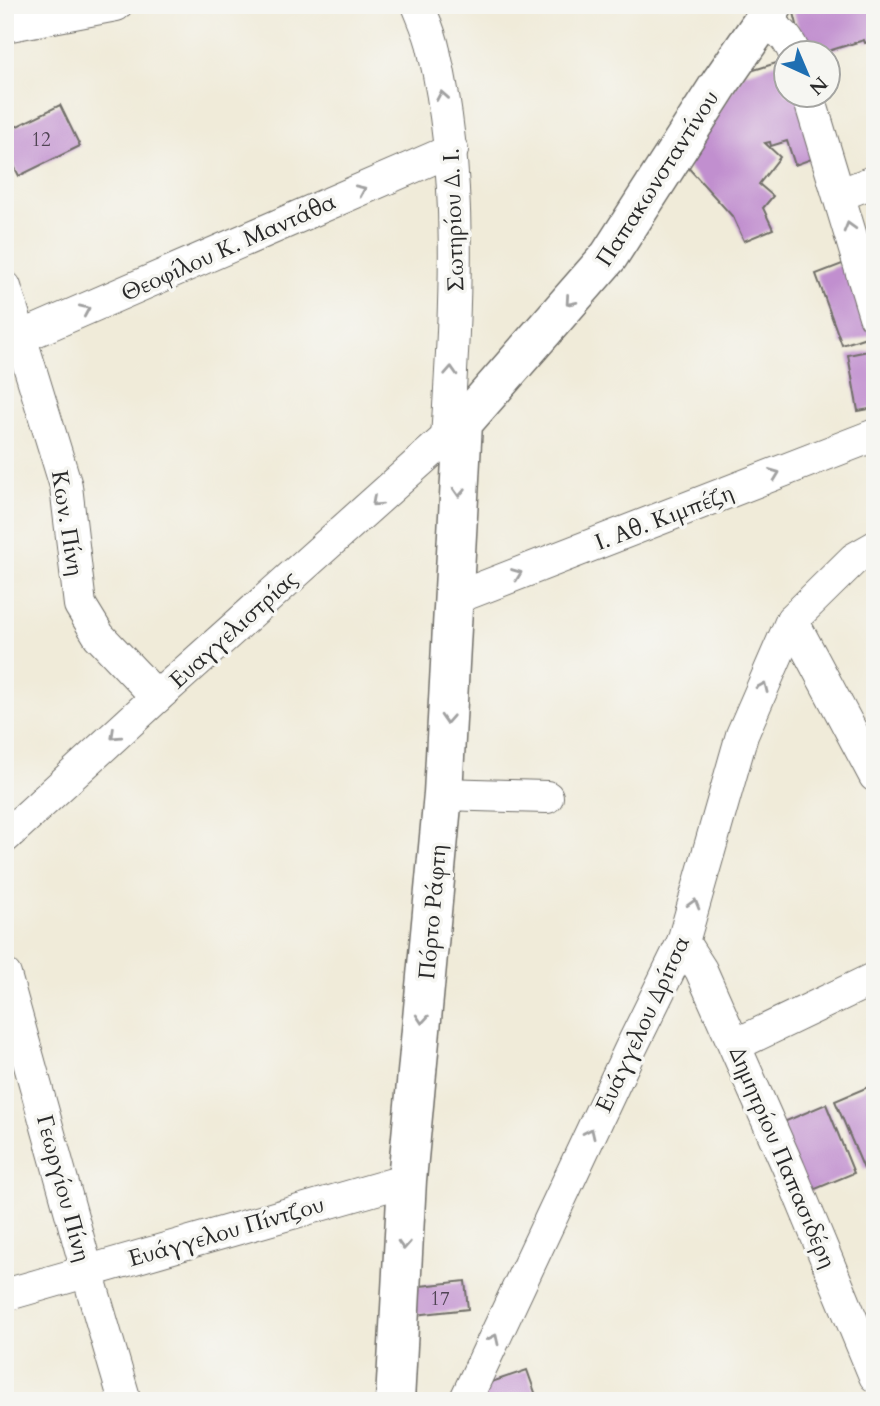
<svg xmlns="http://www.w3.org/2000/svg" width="880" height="1406" font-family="Cardo,serif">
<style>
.building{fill:#c18fcf}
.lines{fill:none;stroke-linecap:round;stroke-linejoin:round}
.minor-casing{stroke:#706e68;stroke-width:34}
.major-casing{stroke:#706e68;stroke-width:41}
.minor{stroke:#fff;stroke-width:32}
.major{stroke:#fff;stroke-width:38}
.oneway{stroke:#a0a0a0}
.labels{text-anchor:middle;stroke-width:7;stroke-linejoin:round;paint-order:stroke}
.number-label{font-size:19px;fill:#504454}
.street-label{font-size:23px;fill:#2b2b2b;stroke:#f6f6f2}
</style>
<rect width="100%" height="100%" fill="#f6f6f2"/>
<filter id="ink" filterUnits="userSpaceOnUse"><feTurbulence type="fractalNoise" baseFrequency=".0143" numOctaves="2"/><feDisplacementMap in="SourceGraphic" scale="14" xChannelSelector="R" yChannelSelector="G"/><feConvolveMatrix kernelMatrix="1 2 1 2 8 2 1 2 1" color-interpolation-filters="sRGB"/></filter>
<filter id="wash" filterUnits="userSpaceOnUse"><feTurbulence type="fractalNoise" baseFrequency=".00686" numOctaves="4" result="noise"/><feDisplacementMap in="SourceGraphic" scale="28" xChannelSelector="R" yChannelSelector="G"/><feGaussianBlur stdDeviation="1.57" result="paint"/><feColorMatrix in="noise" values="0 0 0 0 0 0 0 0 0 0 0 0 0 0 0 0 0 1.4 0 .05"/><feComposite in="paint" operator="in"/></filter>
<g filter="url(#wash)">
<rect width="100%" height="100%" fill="#f0ebd9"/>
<g id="blocks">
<!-- building -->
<g class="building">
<path d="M 792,5 L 875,5 L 875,40 L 865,43 L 864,40 L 825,52 L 804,52 Z"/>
<path d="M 786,60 L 786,94 L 802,94 L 820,156 L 795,165 L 787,141 L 771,146 L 770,142 L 765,143 L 780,157 L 759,184 L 773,196 L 763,208 L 773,229 L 744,241 L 733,217 L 684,163 L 744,73 Z"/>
<path d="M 60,105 L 80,146 L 19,176 L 5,148 L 5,132 Z"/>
<path d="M 850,261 L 875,334 L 842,345 L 816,274 Z"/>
<path d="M 873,350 L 875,408 L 858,411 L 848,355 Z"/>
<path d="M 875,1084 L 875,1165 L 864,1169 L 835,1101 Z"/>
<path d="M 826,1104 L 854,1173 L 801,1195 L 772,1127 Z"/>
<path d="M 465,1281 L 468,1309 L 415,1315 L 412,1287 Z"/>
<path d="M 527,1370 L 538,1401 L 484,1401 L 480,1386 Z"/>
</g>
</g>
</g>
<g filter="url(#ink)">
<use href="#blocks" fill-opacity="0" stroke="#706e68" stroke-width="2"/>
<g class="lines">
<defs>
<g id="minor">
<path d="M 418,5 C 424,20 431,35 434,51 C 464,179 455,309 447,439"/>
<path d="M 761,24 C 780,29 786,35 794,52"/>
<path d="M 5,26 L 116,5"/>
<path d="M 808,94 L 875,316"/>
<path d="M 839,195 L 875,181"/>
<path d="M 5,287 L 66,486 L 80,605 L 99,636 L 157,697"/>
<path d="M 5,344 L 452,150"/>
<path d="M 453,599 L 875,435"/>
<path d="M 792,620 L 875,776"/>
<path d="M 443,794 L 547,797"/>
<path d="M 5,837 L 157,697 L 463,423"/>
<path d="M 683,942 L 701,970 L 789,1169 L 875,1376"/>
<path d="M 5,975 L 87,1271 L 125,1401"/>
<path d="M 735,1045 L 875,978"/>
<path d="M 5,1295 L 407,1180"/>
<path d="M 465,1401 L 630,1050 L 683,942 L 742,735 L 792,620 L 854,559 L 875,547"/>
</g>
<path id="major" d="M 395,1401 L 407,1180 L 443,794 L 463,423 L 609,256 L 720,83 L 774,5"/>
</defs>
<!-- minor casing -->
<use href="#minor" class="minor-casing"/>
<!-- major casing -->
<use href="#major" class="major-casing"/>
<!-- minor -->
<use href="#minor" class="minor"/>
<!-- major -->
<use href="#major" class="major"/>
</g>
<!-- one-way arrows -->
<defs><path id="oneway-chevron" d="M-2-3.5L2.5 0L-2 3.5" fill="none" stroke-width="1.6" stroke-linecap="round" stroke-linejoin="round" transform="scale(1.75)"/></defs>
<g class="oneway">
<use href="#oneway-chevron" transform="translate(442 96) rotate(-100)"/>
<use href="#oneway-chevron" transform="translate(361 190) rotate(-24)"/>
<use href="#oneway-chevron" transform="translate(849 227) rotate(-106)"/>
<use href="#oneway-chevron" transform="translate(570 301) rotate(131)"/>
<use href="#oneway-chevron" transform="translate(85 310) rotate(-24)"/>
<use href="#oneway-chevron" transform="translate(451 371) rotate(-87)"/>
<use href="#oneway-chevron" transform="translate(775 474) rotate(-21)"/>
<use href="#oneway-chevron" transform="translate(459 492) rotate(93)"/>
<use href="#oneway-chevron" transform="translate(376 502) rotate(138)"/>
<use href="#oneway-chevron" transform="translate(517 574) rotate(-21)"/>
<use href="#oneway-chevron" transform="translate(763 687) rotate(-66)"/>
<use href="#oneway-chevron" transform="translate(447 719) rotate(93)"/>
<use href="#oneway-chevron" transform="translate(115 735) rotate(137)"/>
<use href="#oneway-chevron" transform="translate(694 904) rotate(-74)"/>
<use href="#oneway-chevron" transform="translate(422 1019) rotate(95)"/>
<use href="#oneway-chevron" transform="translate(590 1133) rotate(-65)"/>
<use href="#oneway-chevron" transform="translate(404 1245) rotate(93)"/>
<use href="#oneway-chevron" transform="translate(494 1339) rotate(-65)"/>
</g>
</g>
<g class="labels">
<!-- number labels -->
<g class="number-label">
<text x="41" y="146">12</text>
<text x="440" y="1305">17</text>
</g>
<!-- street labels -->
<g class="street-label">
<text transform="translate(657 178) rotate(-57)" y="8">Παπακωνσταντίνου</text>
<text transform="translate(453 220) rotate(-92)" y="8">Σωτηρίου Δ. Ι.</text>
<text transform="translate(228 247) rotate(-24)" y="8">Θεοφίλου Κ. Μαντάθα</text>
<text transform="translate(664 517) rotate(-21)" y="8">Ι. Αθ. Κιμπέζη</text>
<text transform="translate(68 523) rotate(81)" y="8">Κων. Πίνη</text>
<text transform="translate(233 629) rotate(-42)" y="8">Ευαγγελιστρίας</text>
<text transform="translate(432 912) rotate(-85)" y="8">Πόρτο Ράφτη</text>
<text transform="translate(642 1024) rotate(-65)" y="8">Ευάγγελου Δρίτσα</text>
<text transform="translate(783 1157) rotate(67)" y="8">Δημητρίου Παπασιδέρη</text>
<text transform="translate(64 1188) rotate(75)" y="8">Γεωργίου Πίνη</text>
<text transform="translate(226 1231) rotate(-16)" y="8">Ευάγγελου Πίντζου</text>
</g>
</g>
<!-- margin -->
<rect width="880" height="1406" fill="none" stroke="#f6f6f2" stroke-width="28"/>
<!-- north arrow -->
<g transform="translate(807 74) rotate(136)"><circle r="33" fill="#f6f6f2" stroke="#a5a5a2" stroke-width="2"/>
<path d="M0-5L12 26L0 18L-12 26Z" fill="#1f6fb2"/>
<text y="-10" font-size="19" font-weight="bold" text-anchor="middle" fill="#2b2b2b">N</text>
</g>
</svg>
